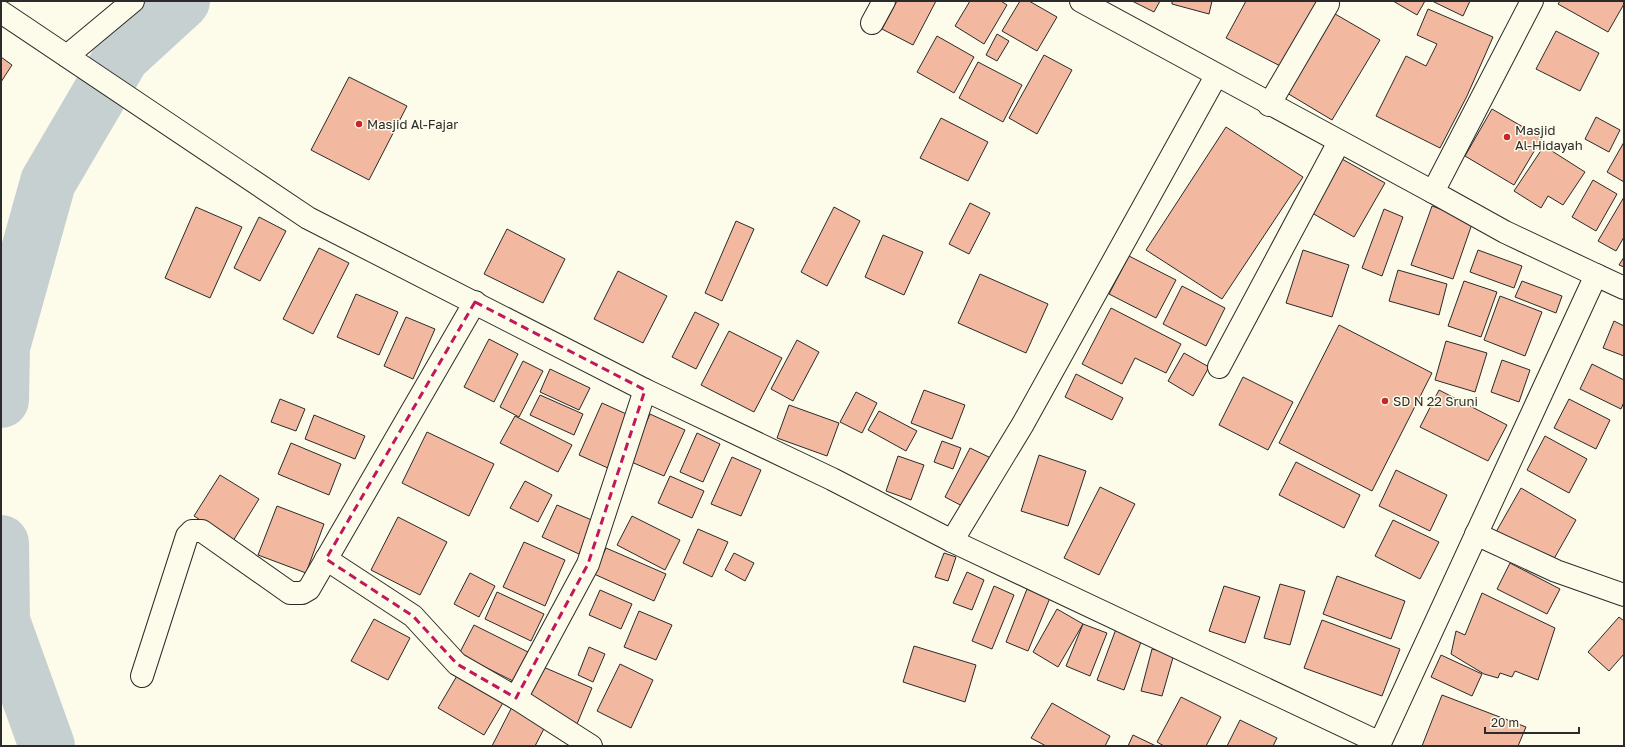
<svg xmlns="http://www.w3.org/2000/svg" width="1625" height="747" font-family="'Golos Text',sans-serif">
<style>
.lines{fill:none;stroke-linecap:round;stroke-linejoin:round}
.river{stroke:#c7d0d0;stroke-width:56}
.building{fill:#f2b8a0;stroke:#2b2b2b}
.minor-casing{stroke:#2b2b2b;stroke-width:24}
.tertiary-casing{stroke:#2b2b2b;stroke-width:24}
.minor{stroke:#fdfbea;stroke-width:22}
.tertiary{stroke:#fdfbea;stroke-width:22}
.marked{fill:none;stroke:#c2185b;stroke-width:3;stroke-dasharray:8 5;stroke-linejoin:round}
.poi-dot{fill:#c62828;stroke:#fdfbea;stroke-width:1.5}
.labels{text-anchor:middle;stroke-width:3;stroke-linejoin:round;paint-order:stroke}
.poi-label{font-size:13px;fill:#2b2b2b;stroke:#fdfbea;text-anchor:start}
</style>
<rect width="100%" height="100%" fill="#fdfbea"/>
<g class="lines">
<!-- river -->
<g class="river">
<path d="M 1,400 L 2,347 L 48,182 L 122,56 L 182,1"/>
<path d="M 1,543 L 2,621 L 47,746"/>
</g>
</g>
<!-- building -->
<g class="building">
<path d="M 897,1 L 936,1 L 913,45 L 882,29 Z"/>
<path d="M 970,1 L 1001,1 L 1007,5 L 984,44 L 955,26 Z"/>
<path d="M 1020,1 L 1029,1 L 1057,17 L 1037,51 L 1002,31 Z"/>
<path d="M 1132,1 L 1160,1 L 1154,12 Z"/>
<path d="M 1172,1 L 1212,1 L 1209,14 L 1172,4 Z"/>
<path d="M 1246,1 L 1315,1 L 1320,3 L 1286,69 L 1226,38 Z"/>
<path d="M 1393,1 L 1425,1 L 1417,15 Z"/>
<path d="M 1432,1 L 1470,1 L 1463,16 Z"/>
<path d="M 1560,1 L 1624,1 L 1624,4 L 1608,32 L 1558,4 Z"/>
<path d="M 1428,9 L 1493,37 L 1467,96 L 1440,148 L 1376,116 L 1406,56 L 1426,66 L 1437,44 L 1417,35 Z"/>
<path d="M 1330,11 L 1380,40 L 1332,120 L 1282,90 Z"/>
<path d="M 1556,31 L 1599,53 L 1580,91 L 1536,69 Z"/>
<path d="M 997,34 L 1009,41 L 997,61 L 986,55 Z"/>
<path d="M 937,36 L 974,57 L 954,93 L 917,72 Z"/>
<path d="M 1044,55 L 1072,70 L 1037,134 L 1009,118 Z"/>
<path d="M 1,57 L 12,65 L 1,82 Z"/>
<path d="M 978,62 L 1022,85 L 1003,122 L 959,98 Z"/>
<path d="M 349,77 L 407,106 L 369,180 L 311,150 Z"/>
<path d="M 1492,109 L 1542,138 L 1514,185 L 1465,156 Z"/>
<path d="M 1596,117 L 1620,130 L 1609,152 L 1585,139 Z"/>
<path d="M 941,118 L 988,142 L 968,181 L 920,158 Z"/>
<path d="M 1226,127 L 1303,177 L 1222,299 L 1146,250 Z"/>
<path d="M 1624,142 L 1624,182 L 1607,172 Z"/>
<path d="M 1544,146 L 1585,172 L 1563,205 L 1548,196 L 1541,208 L 1514,191 Z"/>
<path d="M 1342,159 L 1385,183 L 1354,237 L 1312,213 Z"/>
<path d="M 1593,180 L 1617,194 L 1596,231 L 1572,217 Z"/>
<path d="M 1624,197 L 1624,237 L 1616,251 L 1598,241 Z"/>
<path d="M 970,203 L 990,213 L 969,254 L 949,244 Z"/>
<path d="M 1432,206 L 1473,221 L 1453,279 L 1411,265 Z"/>
<path d="M 196,207 L 242,227 L 210,298 L 165,278 Z"/>
<path d="M 834,207 L 860,221 L 827,286 L 801,272 Z"/>
<path d="M 1384,209 L 1403,217 L 1382,276 L 1362,268 Z"/>
<path d="M 259,217 L 286,231 L 260,281 L 234,268 Z"/>
<path d="M 736,221 L 754,229 L 722,301 L 705,293 Z"/>
<path d="M 507,229 L 565,259 L 543,303 L 484,274 Z"/>
<path d="M 883,235 L 923,252 L 904,295 L 865,277 Z"/>
<path d="M 319,248 L 349,263 L 313,334 L 283,319 Z"/>
<path d="M 1303,250 L 1349,265 L 1332,317 L 1286,303 Z"/>
<path d="M 1478,250 L 1522,266 L 1514,288 L 1470,272 Z"/>
<path d="M 1129,256 L 1176,280 L 1156,318 L 1109,294 Z"/>
<path d="M 1624,257 L 1624,267 L 1619,265 Z"/>
<path d="M 1398,270 L 1447,284 L 1439,315 L 1389,301 Z"/>
<path d="M 618,271 L 667,296 L 643,343 L 594,319 Z"/>
<path d="M 980,274 L 1048,304 L 1026,353 L 958,323 Z"/>
<path d="M 1464,281 L 1497,292 L 1481,337 L 1448,326 Z"/>
<path d="M 1522,281 L 1562,296 L 1556,313 L 1515,297 Z"/>
<path d="M 1182,286 L 1225,308 L 1206,346 L 1163,324 Z"/>
<path d="M 356,294 L 398,312 L 379,355 L 337,337 Z"/>
<path d="M 1500,296 L 1542,312 L 1525,356 L 1484,340 Z"/>
<path d="M 1111,308 L 1181,344 L 1166,373 L 1135,358 L 1122,384 L 1082,364 Z"/>
<path d="M 695,312 L 719,324 L 696,369 L 672,357 Z"/>
<path d="M 406,317 L 435,329 L 413,379 L 384,366 Z"/>
<path d="M 1614,321 L 1624,326 L 1624,356 L 1603,348 Z"/>
<path d="M 1339,325 L 1432,373 L 1372,491 L 1279,443 Z"/>
<path d="M 729,331 L 782,358 L 754,412 L 701,385 Z"/>
<path d="M 489,339 L 518,354 L 494,402 L 464,387 Z"/>
<path d="M 797,340 L 819,352 L 793,401 L 771,389 Z"/>
<path d="M 1446,341 L 1487,353 L 1475,392 L 1435,380 Z"/>
<path d="M 1184,353 L 1209,367 L 1193,396 L 1168,381 Z"/>
<path d="M 1502,360 L 1530,370 L 1519,402 L 1491,392 Z"/>
<path d="M 523,361 L 543,371 L 519,417 L 500,407 Z"/>
<path d="M 1592,364 L 1624,380 L 1624,402 L 1621,409 L 1580,389 Z"/>
<path d="M 550,369 L 590,388 L 579,410 L 540,392 Z"/>
<path d="M 1076,374 L 1123,398 L 1112,420 L 1065,397 Z"/>
<path d="M 1243,377 L 1293,402 L 1268,450 L 1219,425 Z"/>
<path d="M 924,390 L 965,405 L 952,439 L 911,423 Z"/>
<path d="M 1439,390 L 1507,425 L 1488,461 L 1420,427 Z"/>
<path d="M 856,392 L 877,403 L 862,433 L 840,422 Z"/>
<path d="M 540,395 L 583,414 L 574,435 L 530,415 Z"/>
<path d="M 280,399 L 305,409 L 296,431 L 271,422 Z"/>
<path d="M 1569,399 L 1610,420 L 1596,449 L 1554,428 Z"/>
<path d="M 602,403 L 633,417 L 610,469 L 579,455 Z"/>
<path d="M 789,405 L 839,423 L 827,456 L 777,438 Z"/>
<path d="M 879,411 L 917,431 L 906,451 L 868,430 Z"/>
<path d="M 650,414 L 685,430 L 664,476 L 629,461 Z"/>
<path d="M 314,415 L 365,436 L 355,459 L 305,439 Z"/>
<path d="M 515,416 L 572,445 L 558,472 L 500,443 Z"/>
<path d="M 427,432 L 494,464 L 469,516 L 402,483 Z"/>
<path d="M 697,433 L 720,444 L 703,482 L 680,472 Z"/>
<path d="M 1545,436 L 1587,459 L 1569,493 L 1527,470 Z"/>
<path d="M 942,441 L 961,448 L 953,469 L 934,462 Z"/>
<path d="M 291,443 L 341,464 L 329,495 L 278,474 Z"/>
<path d="M 970,448 L 991,458 L 966,508 L 945,497 Z"/>
<path d="M 1039,455 L 1086,471 L 1068,526 L 1021,511 Z"/>
<path d="M 898,456 L 924,465 L 911,500 L 886,491 Z"/>
<path d="M 732,457 L 761,470 L 741,516 L 711,504 Z"/>
<path d="M 1296,462 L 1360,495 L 1344,528 L 1279,495 Z"/>
<path d="M 1396,470 L 1447,495 L 1430,531 L 1379,506 Z"/>
<path d="M 220,475 L 259,499 L 233,541 L 194,516 Z"/>
<path d="M 670,476 L 704,491 L 692,518 L 658,503 Z"/>
<path d="M 525,481 L 552,495 L 538,522 L 510,508 Z"/>
<path d="M 1100,487 L 1135,504 L 1099,575 L 1064,558 Z"/>
<path d="M 1521,488 L 1576,520 L 1551,564 L 1496,532 Z"/>
<path d="M 557,505 L 594,521 L 579,554 L 542,537 Z"/>
<path d="M 277,506 L 324,524 L 306,573 L 258,555 Z"/>
<path d="M 632,516 L 680,540 L 665,570 L 617,545 Z"/>
<path d="M 398,517 L 447,542 L 420,595 L 371,570 Z"/>
<path d="M 1393,520 L 1439,542 L 1420,579 L 1375,556 Z"/>
<path d="M 698,529 L 728,542 L 712,577 L 683,563 Z"/>
<path d="M 524,542 L 565,560 L 545,606 L 503,587 Z"/>
<path d="M 606,548 L 666,574 L 654,601 L 594,574 Z"/>
<path d="M 734,553 L 754,563 L 745,581 L 725,570 Z"/>
<path d="M 944,553 L 956,557 L 948,581 L 935,577 Z"/>
<path d="M 1510,563 L 1560,589 L 1547,614 L 1497,589 Z"/>
<path d="M 967,572 L 984,580 L 972,610 L 953,603 Z"/>
<path d="M 470,573 L 495,586 L 479,617 L 454,604 Z"/>
<path d="M 1337,576 L 1405,601 L 1391,639 L 1323,614 Z"/>
<path d="M 1280,584 L 1305,591 L 1290,645 L 1264,638 Z"/>
<path d="M 994,586 L 1014,595 L 992,649 L 972,641 Z"/>
<path d="M 1224,586 L 1260,597 L 1245,643 L 1209,631 Z"/>
<path d="M 1027,589 L 1050,598 L 1028,651 L 1006,642 Z"/>
<path d="M 600,590 L 632,604 L 621,629 L 589,615 Z"/>
<path d="M 497,592 L 544,614 L 531,641 L 485,619 Z"/>
<path d="M 1482,593 L 1555,628 L 1538,680 L 1515,671 L 1512,677 L 1500,673 L 1498,678 L 1484,674 L 1451,654 L 1456,631 L 1465,635 Z"/>
<path d="M 1057,609 L 1083,624 L 1058,667 L 1033,652 Z"/>
<path d="M 639,611 L 672,625 L 656,660 L 624,647 Z"/>
<path d="M 1619,617 L 1624,621 L 1624,654 L 1609,671 L 1588,652 Z"/>
<path d="M 374,619 L 410,638 L 388,680 L 351,661 Z"/>
<path d="M 1322,620 L 1400,649 L 1382,696 L 1304,668 Z"/>
<path d="M 1083,624 L 1107,633 L 1090,676 L 1066,666 Z"/>
<path d="M 474,625 L 530,653 L 515,682 L 459,654 Z"/>
<path d="M 1116,629 L 1142,639 L 1124,690 L 1097,680 Z"/>
<path d="M 914,646 L 976,665 L 965,702 L 903,682 Z"/>
<path d="M 589,647 L 605,654 L 593,682 L 578,675 Z"/>
<path d="M 1152,649 L 1174,654 L 1162,696 L 1141,691 Z"/>
<path d="M 1441,655 L 1482,674 L 1472,696 L 1431,677 Z"/>
<path d="M 620,664 L 653,680 L 631,728 L 597,711 Z"/>
<path d="M 541,666 L 592,688 L 577,724 L 526,702 Z"/>
<path d="M 461,669 L 507,696 L 484,735 L 438,708 Z"/>
<path d="M 1442,695 L 1526,727 L 1518,746 L 1422,746 Z"/>
<path d="M 1181,697 L 1221,717 L 1206,746 L 1164,746 L 1157,742 Z"/>
<path d="M 1052,703 L 1110,736 L 1105,746 L 1046,746 L 1031,738 Z"/>
<path d="M 513,705 L 547,723 L 535,746 L 492,746 Z"/>
<path d="M 1240,720 L 1277,738 L 1273,746 L 1227,746 Z"/>
<path d="M 1133,735 L 1156,746 L 1128,746 Z"/>
</g>
<g class="lines">
<defs>
<g id="minor">
<path d="M 1081,1 L 1433,192"/>
<path d="M 1532,1 L 1433,192 L 1505,232 L 1596,275"/>
<path d="M 872,23 L 884,1"/>
<path d="M 67,56 L 133,1"/>
<path d="M 1269,105 L 1328,4"/>
<path d="M 1219,367 L 1339,142"/>
<path d="M 1476,534 L 1556,571 L 1624,595"/>
<path d="M 952,541 L 1023,424 L 1216,76"/>
<path d="M 326,559 L 413,616 L 457,664 L 516,698 L 591,746"/>
<path d="M 142,676 L 187,536 L 192,531 L 202,531 L 290,593 L 302,593 L 309,589 L 475,302"/>
<path d="M 516,698 L 588,564 L 645,390"/>
</g>
<path id="tertiary" d="M 1,12 L 308,218 L 645,390 L 832,479 L 952,541 L 1380,743 L 1596,275 L 1624,288"/>
</defs>
<!-- minor casing -->
<use href="#minor" class="minor-casing"/>
<!-- tertiary casing -->
<use href="#tertiary" class="tertiary-casing"/>
<!-- minor -->
<use href="#minor" class="minor"/>
<!-- tertiary -->
<use href="#tertiary" class="tertiary"/>
</g>
<!-- marked area -->
<path class="marked" d="M 475,302 L 645,390 L 588,564 L 516,698 L 457,664 L 413,616 L 326,559 Z"/>
<!-- markers -->
<g class="poi-dot">
<circle cx="359" cy="124" r="4"/>
<circle cx="1507" cy="137" r="4"/>
<circle cx="1385" cy="401" r="4"/>
</g>
<g class="labels">
<!-- poi labels -->
<g class="poi-label">
<text x="367" y="129">Masjid Al-Fajar</text>
<text x="1515" y="135">Masjid<tspan x="1515" dy="15">Al-Hidayah</tspan></text>
<text x="1393" y="406">SD N 22 Sruni</text>
</g>
</g>
<!-- border -->
<rect width="1625" height="747" fill="none" stroke="#2b2b2b" stroke-width="4"/>
<!-- scale -->
<path d="M1485 727v6h94v-6" fill="none" stroke="#2b2b2b" stroke-width="2"/>
<text x="1491" y="727" font-size="12" fill="#2b2b2b" stroke="#fdfbea" stroke-width="3" paint-order="stroke">20 m</text>
</svg>
